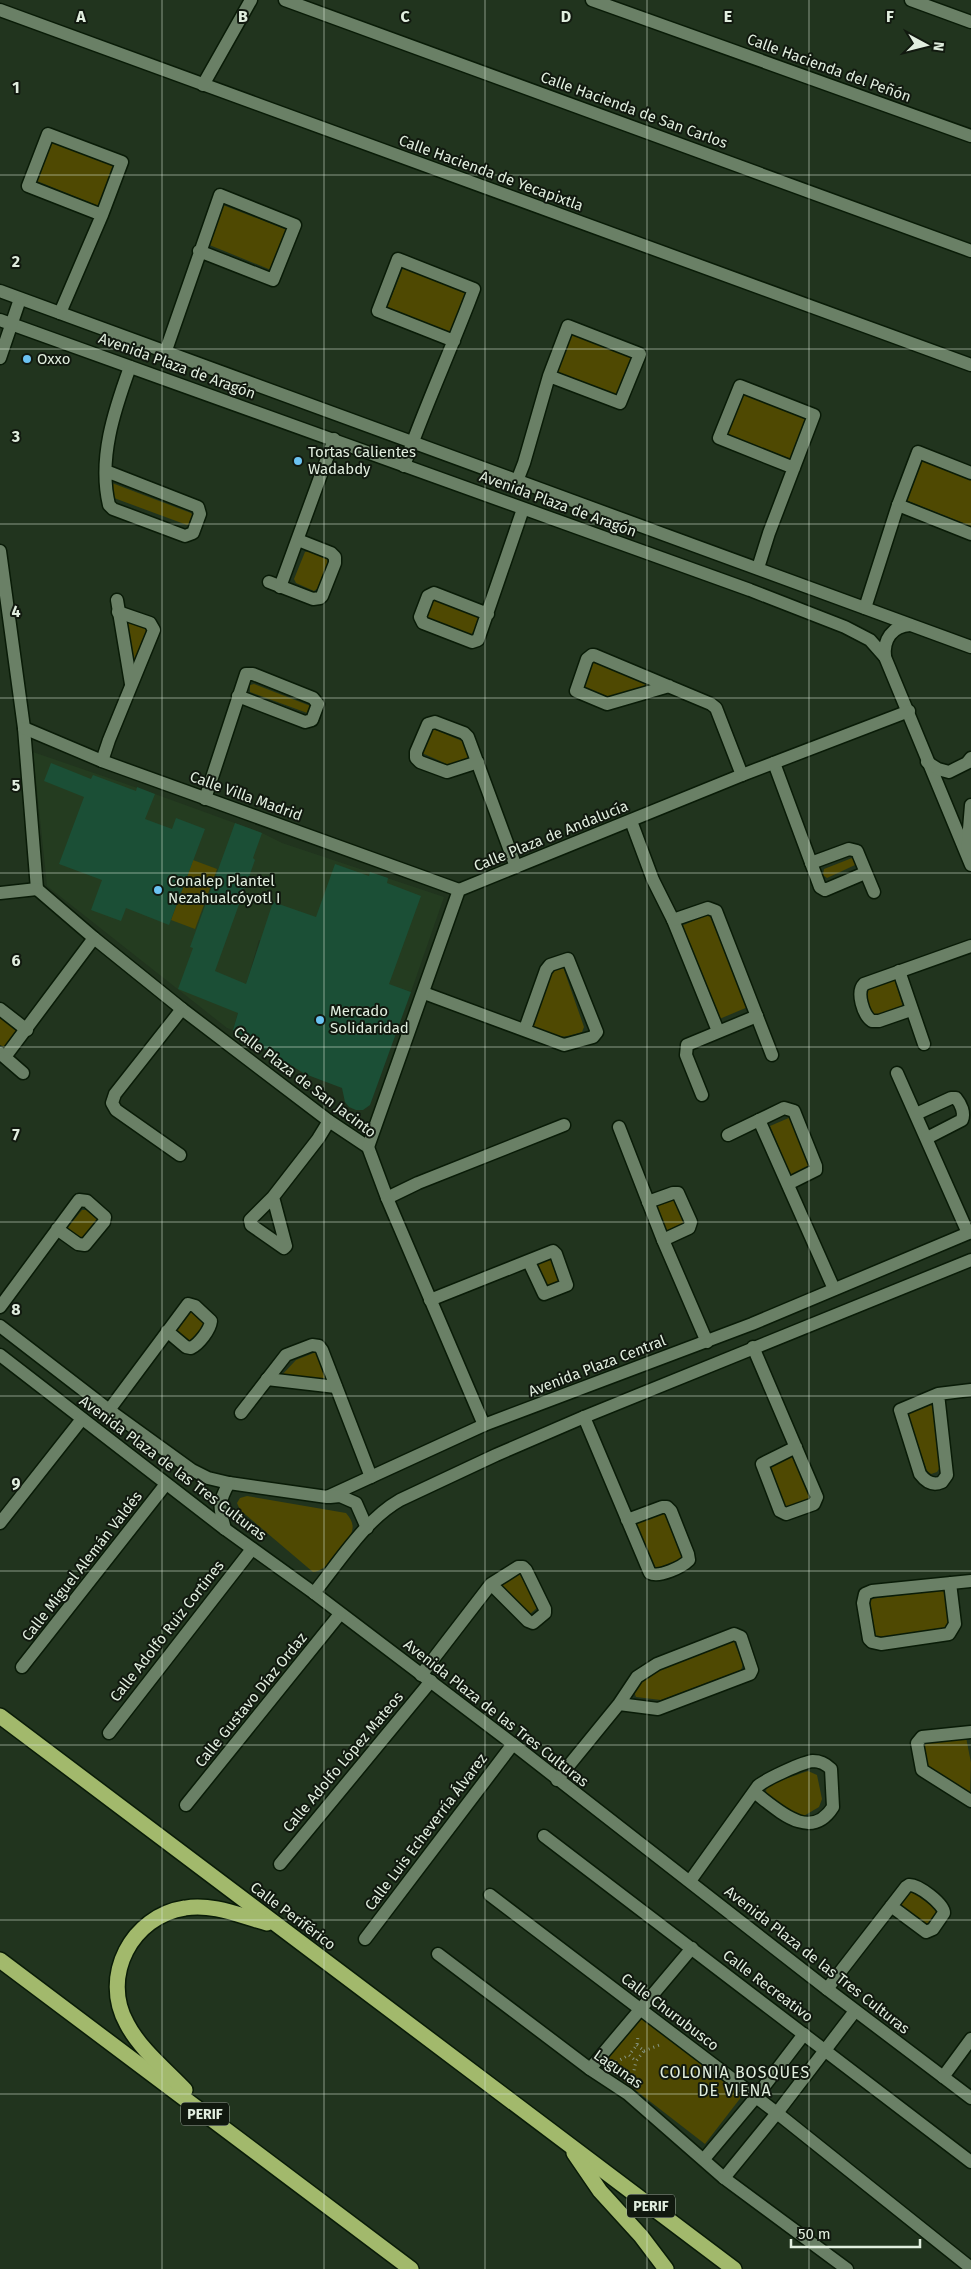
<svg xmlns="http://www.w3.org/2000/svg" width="971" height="2269" font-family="'Fira Sans',sans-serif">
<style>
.built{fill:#243c20}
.green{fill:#4f4902}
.building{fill:#1b4f36}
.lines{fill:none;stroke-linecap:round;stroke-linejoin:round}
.minor-casing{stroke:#091b07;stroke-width:15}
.highway-casing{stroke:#091b07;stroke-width:18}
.path{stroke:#879684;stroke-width:3;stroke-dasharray:1 4;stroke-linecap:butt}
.minor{stroke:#6a8066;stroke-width:12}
.highway{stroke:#a2b96c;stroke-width:15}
.grid{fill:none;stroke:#e1eedf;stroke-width:1;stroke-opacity:0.55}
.poi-dot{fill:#6bc3f2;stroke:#11190f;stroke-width:2}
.labels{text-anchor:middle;stroke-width:4;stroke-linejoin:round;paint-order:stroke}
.shield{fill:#11190f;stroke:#a3aea1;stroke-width:1}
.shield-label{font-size:14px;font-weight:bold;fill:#e1eedf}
.street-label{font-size:15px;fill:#e1eedf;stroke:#11190f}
.poi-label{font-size:15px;fill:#e1eedf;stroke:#11190f;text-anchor:start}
.neighbourhood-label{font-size:16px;letter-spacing:1px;fill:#e1eedf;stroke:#11190f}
.grid-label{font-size:16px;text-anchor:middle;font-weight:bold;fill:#e1eedf;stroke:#11190f;stroke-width:4;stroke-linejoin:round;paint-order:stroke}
</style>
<rect width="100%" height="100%" fill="#21341e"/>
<!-- built -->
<path class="built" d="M 33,752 L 155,794 L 262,833 L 282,843 L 444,897 L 411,992 L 259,940 L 233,1030 L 227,1028 L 47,886 Z"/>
<!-- green -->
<g class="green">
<path d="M 52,141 L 116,167 L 101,207 L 37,181 Z"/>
<path d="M 223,205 L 287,230 L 271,270 L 207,244 Z"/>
<path d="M 403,268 L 467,293 L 451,333 L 387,308 Z"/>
<path d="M 570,332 L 634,357 L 618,397 L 554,372 Z"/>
<path d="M 743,393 L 807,419 L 791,459 L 727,434 Z"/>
<path d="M 922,461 L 971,480 L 971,526 L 906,500 Z"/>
<path d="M 112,483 L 191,513 L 194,518 L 192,522 L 187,525 L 114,498 L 109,484 Z"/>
<path d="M 309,551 L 327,559 L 328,564 L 318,588 L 314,591 L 296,583 L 294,579 L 305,552 Z"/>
<path d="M 433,598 L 477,614 C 480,622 475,631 469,637 L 426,620 L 425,616 Z"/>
<path d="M 127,619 L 146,625 L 148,629 L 136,659 L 133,660 L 126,622 Z"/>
<path d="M 594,660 L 651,683 L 648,687 L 609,699 L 581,689 L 592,661 Z"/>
<path d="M 254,684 L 313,707 L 310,714 L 250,692 L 250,685 Z"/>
<path d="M 431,728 L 462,741 L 469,758 L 449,765 L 422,753 Z"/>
<path d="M 852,858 L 856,860 L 855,865 L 827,878 L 823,875 L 824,869 Z"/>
<path d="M 193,860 L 217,869 L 195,929 L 171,920 Z"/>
<path d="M 709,914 L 748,1007 L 717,1020 L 679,927 Z"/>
<path d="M 555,965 L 563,967 L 584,1027 L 582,1032 C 557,1040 556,1037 533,1027 L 549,972 Z"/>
<path d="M 894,978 L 903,1007 L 873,1017 L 864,988 Z"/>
<path d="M 0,1017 L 17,1031 L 4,1049 L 0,1045 Z"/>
<path d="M 791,1117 L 812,1167 L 791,1176 L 770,1126 Z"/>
<path d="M 675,1197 L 686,1222 L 664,1232 L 653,1207 Z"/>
<path d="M 82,1210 L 86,1210 L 99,1221 L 87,1242 L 69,1232 L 68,1227 Z"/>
<path d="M 551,1256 L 562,1281 L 547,1288 L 536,1262 Z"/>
<path d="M 191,1309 L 205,1324 L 191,1342 L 187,1341 L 174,1331 Z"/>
<path d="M 316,1352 L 326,1380 L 281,1376 L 296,1360 Z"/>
<path d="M 929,1404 L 934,1407 L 940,1467 L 937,1472 L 931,1474 L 927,1471 L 906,1413 Z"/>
<path d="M 793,1455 L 812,1500 L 787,1511 L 769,1465 Z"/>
<path d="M 247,1496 L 346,1513 C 351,1519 354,1524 352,1531 C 350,1544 326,1572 313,1572 L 240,1510 L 237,1503 L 240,1498 Z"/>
<path d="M 664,1512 L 683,1558 L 655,1569 L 636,1523 Z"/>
<path d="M 519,1573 L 538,1607 L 530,1614 L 500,1585 Z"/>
<path d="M 945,1590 L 949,1629 L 875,1638 L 870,1599 Z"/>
<path d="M 728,1640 L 734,1642 L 743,1664 L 741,1670 L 661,1700 L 636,1697 L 634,1692 C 652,1661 696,1653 728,1640 Z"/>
<path d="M 966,1737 L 971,1763 L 970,1794 L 927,1765 L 923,1747 L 926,1742 Z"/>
<path d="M 808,1771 L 817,1775 L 822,1799 L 819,1807 L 802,1817 L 795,1815 L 767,1795 L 766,1790 L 770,1784 Z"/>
<path d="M 912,1891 L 938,1911 L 926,1925 L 901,1905 Z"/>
<path d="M 640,2017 L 742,2096 L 705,2144 L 603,2065 Z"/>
</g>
<!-- building -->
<g class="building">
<path d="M 51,763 L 91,779 L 93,775 L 136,791 L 137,787 L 155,794 L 145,819 L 172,829 L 176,818 L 205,829 L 169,925 L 126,908 L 121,921 L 91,910 L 102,880 L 59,864 L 84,797 L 44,781 Z"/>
<path d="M 235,823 L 262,833 L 253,858 L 255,860 L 215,971 L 246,984 L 273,902 L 316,917 L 335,864 L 369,876 L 370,872 L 388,878 L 387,883 L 421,896 L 389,984 L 411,992 L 370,1105 L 363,1110 L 356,1110 L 349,1107 L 345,1102 L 342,1088 L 305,1074 L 233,1030 L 238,1013 L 178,989 L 193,948 L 190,947 Z"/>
</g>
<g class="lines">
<defs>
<g id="minor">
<path d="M 285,0 L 971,251"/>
<path d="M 592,0 L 971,136"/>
<path d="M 911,0 L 971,22"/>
<path d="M 0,10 L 971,365"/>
<path d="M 203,85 L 251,0"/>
<path d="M 0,291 L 971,647"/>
<path d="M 60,313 L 102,215 L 122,162 L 48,134 L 28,186 L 102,215"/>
<path d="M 0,320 L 750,590 L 845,627 L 870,640 L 885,657 L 971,865"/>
<path d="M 165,353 L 220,195 L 295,225 L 273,280 L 199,251"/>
<path d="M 0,358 L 20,299"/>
<path d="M 404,466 C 425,406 452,348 474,289 L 398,259 L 378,311 L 454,341"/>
<path d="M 106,471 L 198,507 L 200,514 L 193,533 L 185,536 L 113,509 L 109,505 C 98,459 114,411 130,367"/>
<path d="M 517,481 L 524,463 L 549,376 L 568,326 L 640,354 L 620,403 L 549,376"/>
<path d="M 898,505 L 971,534"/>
<path d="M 0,551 L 24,728 L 37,889"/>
<path d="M 758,568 L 769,533 L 814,415 L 740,386 L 719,438 L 794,468"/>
<path d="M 269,582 L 313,599 L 320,598 L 322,596 L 335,563 L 335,557 L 331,553 L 298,540"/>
<path d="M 280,587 L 334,439"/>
<path d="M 117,600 L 131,684"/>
<path d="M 865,608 L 898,505 L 918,452 L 971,473"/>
<path d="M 488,614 L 434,593 L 428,596 L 420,617 L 423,623 L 472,642 L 478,640 L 523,509"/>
<path d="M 885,657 C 883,640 892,626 910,625"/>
<path d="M 669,686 L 607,704 L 576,691 L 587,659 L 592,655 L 594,655 L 711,704 L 716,708 L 742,775"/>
<path d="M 24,728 L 102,761 L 459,890"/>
<path d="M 102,761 L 109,740 L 154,630 L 150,623 L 118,612"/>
<path d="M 478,762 L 447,772 L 420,762 L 416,758 L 416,752 L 428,724 L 435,722 L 464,733 L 468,737 L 516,867"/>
<path d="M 927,762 L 938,769 L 949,772 L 967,763 L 971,758"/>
<path d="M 774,763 L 820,887 L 825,890 L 865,873"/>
<path d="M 205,799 L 246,674 L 253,674 L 313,698 L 318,704 L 312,720 L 305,722 L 238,696"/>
<path d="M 631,821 L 653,880 L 673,920 L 718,1031"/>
<path d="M 967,853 L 971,805"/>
<path d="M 811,863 L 849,849 L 857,851 L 874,892"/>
<path d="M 37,889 L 94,938 L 182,1009 L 329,1121 L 368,1147 L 387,1198 L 484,1425"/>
<path d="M 0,893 L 37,889"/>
<path d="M 673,920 L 708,908 L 716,911 L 772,1055"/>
<path d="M 899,971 L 924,1044"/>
<path d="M 424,993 L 564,1045 L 593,1037 L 597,1032 L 568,959 L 550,965 L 546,970 L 525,1029"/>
<path d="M 0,1009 L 27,1030"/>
<path d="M 911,1010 L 879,1021 L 872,1021 C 863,1015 856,992 864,984 L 971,946"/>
<path d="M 0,1053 L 23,1073"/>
<path d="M 5,1057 L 94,938"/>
<path d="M 897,1073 L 968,1233"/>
<path d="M 702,1095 L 686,1055 L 687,1045 L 757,1016"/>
<path d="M 916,1114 L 951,1098 L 956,1098 C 961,1104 965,1113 962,1120 L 927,1138"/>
<path d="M 759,1120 L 834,1289"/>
<path d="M 619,1127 L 663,1240 L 707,1342"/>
<path d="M 728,1135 L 784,1108 L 794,1111 L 816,1166 L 816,1170 L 788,1184"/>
<path d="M 368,1147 L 459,890 L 742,775 L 909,711"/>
<path d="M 180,1155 L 116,1110 L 112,1103 L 115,1094 L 182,1009"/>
<path d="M 273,1197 L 286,1246 L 284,1248 L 251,1225 L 250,1220 L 273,1197 L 318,1139 L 329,1121"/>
<path d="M 387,1198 L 418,1183 L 564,1125"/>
<path d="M 648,1202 L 673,1193 L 678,1193 L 691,1222 L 689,1228 L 663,1240"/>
<path d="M 430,1300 L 553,1251 L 556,1254 L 567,1285 L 544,1294 L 529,1262"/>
<path d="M 0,1307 L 79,1200 L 87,1201 L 105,1217 L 104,1222 L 85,1245 L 78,1244 L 57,1229"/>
<path d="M 0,1326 L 109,1410 L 192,1470 L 208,1478 L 229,1483 L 327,1497 L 484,1425 L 752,1324 L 971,1232"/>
<path d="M 753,1347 L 817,1497 L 814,1504 L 786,1514 L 780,1511 L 762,1464 L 796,1447"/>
<path d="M 0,1355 L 225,1529 L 314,1593 L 513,1744 L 827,1989 L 971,2098"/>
<path d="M 267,1379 L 336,1387"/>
<path d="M 938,1394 L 947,1475 L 942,1482 C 933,1486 926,1482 920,1474 L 900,1410 L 938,1394 L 971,1390"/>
<path d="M 109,1410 L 188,1304 L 195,1306 L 211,1321 C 210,1330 199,1344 191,1348 L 186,1347 L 167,1331"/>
<path d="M 241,1413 L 286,1355 L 312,1345 L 319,1346 L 322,1350 L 371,1477"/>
<path d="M 584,1417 L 649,1571 L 650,1573 C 659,1578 682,1567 689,1560 L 688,1554 L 671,1511 L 667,1507 L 662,1507 L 627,1520"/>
<path d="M 330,1497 L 340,1496 L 356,1503 L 367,1528"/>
<path d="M 0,1523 L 82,1419"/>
<path d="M 225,1529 C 219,1508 218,1502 229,1483"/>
<path d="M 950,1583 L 955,1624 L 949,1634 L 881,1644 L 872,1642 L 869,1639 L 863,1603 L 865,1594 L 872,1591 L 971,1581"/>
<path d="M 314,1593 C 340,1561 365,1520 400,1500 L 496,1455 L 584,1417 L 971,1260"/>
<path d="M 22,1667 L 166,1484"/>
<path d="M 421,1675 L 491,1584 L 518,1567 L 523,1567 L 526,1570 L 545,1609 L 545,1613 L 533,1623 L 528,1621 L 491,1584"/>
<path d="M 971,1732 L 922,1737 L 917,1743 L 922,1770 L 971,1801"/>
<path d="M 109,1733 L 252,1549"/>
<path d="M 557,1780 L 619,1704 L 637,1677 L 657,1664 L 734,1634 L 741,1637 L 752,1670 L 750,1674 L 658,1709 L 619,1704"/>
<path d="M 186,1805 L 340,1614"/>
<path d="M 544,1836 L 971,2162"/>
<path d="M 280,1864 L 431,1681"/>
<path d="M 690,1881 L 758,1786 C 766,1779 803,1762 813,1761 C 820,1761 826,1764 831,1769 L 833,1807 C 810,1843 777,1809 754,1792"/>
<path d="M 490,1895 L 777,2113 L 971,2268"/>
<path d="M 365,1939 L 513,1744"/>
<path d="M 438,1954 L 590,2069 L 628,2094 L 724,2178 L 847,2269"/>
<path d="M 827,1989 L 906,1887 L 909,1885 C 918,1884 944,1904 944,1913 L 933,1929 L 926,1932 L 891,1906"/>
<path d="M 590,2069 L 692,1948"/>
<path d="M 943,2077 L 971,2039"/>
<path d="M 704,2159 L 756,2097 L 804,2034"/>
<path d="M 724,2178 L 777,2113 L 855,2011"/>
</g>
<g id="highway">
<path d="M 0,1716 L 734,2269"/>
<path d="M 0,1960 L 411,2269"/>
<path d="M 185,2090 C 166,2070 140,2049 127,2024 C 100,1976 132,1916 185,1908 C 212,1903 241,1916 267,1923"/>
<path d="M 574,2153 L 600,2191 L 641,2236 L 666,2269"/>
</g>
</defs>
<!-- minor casing -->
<use href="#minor" class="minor-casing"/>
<!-- highway casing -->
<use href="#highway" class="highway-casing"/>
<!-- path -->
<g class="path">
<path d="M 637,2045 L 644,2051 L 636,2061 L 629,2055 L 637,2045 L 638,2036"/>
<path d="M 644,2051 L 662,2044"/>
<path d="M 616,2062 L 629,2055"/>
<path d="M 632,2080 L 636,2061"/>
</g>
<!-- minor -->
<use href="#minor" class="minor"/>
<!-- highway -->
<use href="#highway" class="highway"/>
</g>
<!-- grid -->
<path class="grid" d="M 162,0 L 162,2269M 324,0 L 324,2269M 485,0 L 485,2269M 647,0 L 647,2269M 809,0 L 809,2269M 0,175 L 971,175M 0,349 L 971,349M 0,524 L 971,524M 0,698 L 971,698M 0,873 L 971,873M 0,1047 L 971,1047M 0,1222 L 971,1222M 0,1396 L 971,1396M 0,1571 L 971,1571M 0,1745 L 971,1745M 0,1920 L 971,1920M 0,2094 L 971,2094"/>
<!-- markers -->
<g class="poi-dot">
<circle cx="27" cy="359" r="5"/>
<circle cx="298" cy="461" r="5"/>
<circle cx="158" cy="890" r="5"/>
<circle cx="320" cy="1020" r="5"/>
</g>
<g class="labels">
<!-- shield labels -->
<g class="shield">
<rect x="181" y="2102.5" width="48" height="23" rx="4"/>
<rect x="627" y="2194.5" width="48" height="23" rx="4"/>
</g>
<g class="shield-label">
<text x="205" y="2119">PERIF</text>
<text x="651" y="2211">PERIF</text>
</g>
<!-- street labels -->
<g class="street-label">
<text transform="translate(829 68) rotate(20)" y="5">Calle Hacienda del Peñón</text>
<text transform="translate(634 110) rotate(20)" y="5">Calle Hacienda de San Carlos</text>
<text transform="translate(491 173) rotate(20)" y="5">Calle Hacienda de Yecapixtla</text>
<text transform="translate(177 366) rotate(20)" y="5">Avenida Plaza de Aragón</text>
<text transform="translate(558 504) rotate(20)" y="5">Avenida Plaza de Aragón</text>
<text transform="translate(246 796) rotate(20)" y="5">Calle Villa Madrid</text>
<text transform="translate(551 836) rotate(-22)" y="5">Calle Plaza de Andalucía</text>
<text transform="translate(305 1082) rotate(37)" y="5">Calle Plaza de San Jacinto</text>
<text transform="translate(597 1366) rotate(-21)" y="5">Avenida Plaza Central</text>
<text transform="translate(173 1468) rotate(37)" y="5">Avenida Plaza de las Tres Culturas</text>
<text transform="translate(82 1566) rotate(-52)" y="5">Calle Miguel Alemán Valdés</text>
<text transform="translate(167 1631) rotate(-52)" y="5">Calle Adolfo Ruiz Cortines</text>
<text transform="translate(251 1700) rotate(-51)" y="5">Calle Gustavo Díaz Ordaz</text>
<text transform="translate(496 1713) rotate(38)" y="5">Avenida Plaza de las Tres Culturas</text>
<text transform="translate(343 1762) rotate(-50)" y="5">Calle Adolfo López Mateos</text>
<text transform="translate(426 1832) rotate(-53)" y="5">Calle Luis Echeverría Álvarez</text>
<text transform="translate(293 1916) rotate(37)" y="5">Calle Periférico</text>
<text transform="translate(817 1960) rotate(38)" y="5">Avenida Plaza de las Tres Culturas</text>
<text transform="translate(768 1986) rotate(37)" y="5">Calle Recreativo</text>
<text transform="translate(670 2012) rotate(37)" y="5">Calle Churubusco</text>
<text transform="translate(618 2069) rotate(35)" y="5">Lagunas</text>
</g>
<!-- poi labels -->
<g class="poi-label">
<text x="37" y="364">Oxxo</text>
<text x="308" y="457">Tortas Calientes<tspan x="308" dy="17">Wadabdy</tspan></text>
<text x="168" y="886">Conalep Plantel<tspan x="168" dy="17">Nezahualcóyotl I</tspan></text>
<text x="330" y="1016">Mercado<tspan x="330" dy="17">Solidaridad</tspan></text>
</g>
<!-- neighbourhood labels -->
<g class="neighbourhood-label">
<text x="735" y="2078">COLONIA BOSQUES<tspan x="735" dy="18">DE VIENA</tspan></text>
</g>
</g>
<g class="grid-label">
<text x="81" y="22">A</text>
<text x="243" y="22">B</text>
<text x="405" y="22">C</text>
<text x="566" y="22">D</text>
<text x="728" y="22">E</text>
<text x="890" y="22">F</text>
<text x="16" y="93">1</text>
<text x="16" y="267">2</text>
<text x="16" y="442">3</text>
<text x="16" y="617">4</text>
<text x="16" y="791">5</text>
<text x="16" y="966">6</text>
<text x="16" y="1140">7</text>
<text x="16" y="1315">8</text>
<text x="16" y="1489">9</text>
</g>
<!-- north arrow -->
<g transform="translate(926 45) rotate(97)" stroke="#11190f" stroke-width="4" paint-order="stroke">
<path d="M0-4L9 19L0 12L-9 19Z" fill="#e1eedf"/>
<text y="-8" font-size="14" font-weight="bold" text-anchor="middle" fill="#e1eedf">N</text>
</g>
<!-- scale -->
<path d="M791 2239v8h129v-8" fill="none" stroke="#e1eedf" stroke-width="2.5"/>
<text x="798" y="2239" font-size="15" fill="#e1eedf" stroke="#11190f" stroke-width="4" paint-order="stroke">50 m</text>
</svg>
